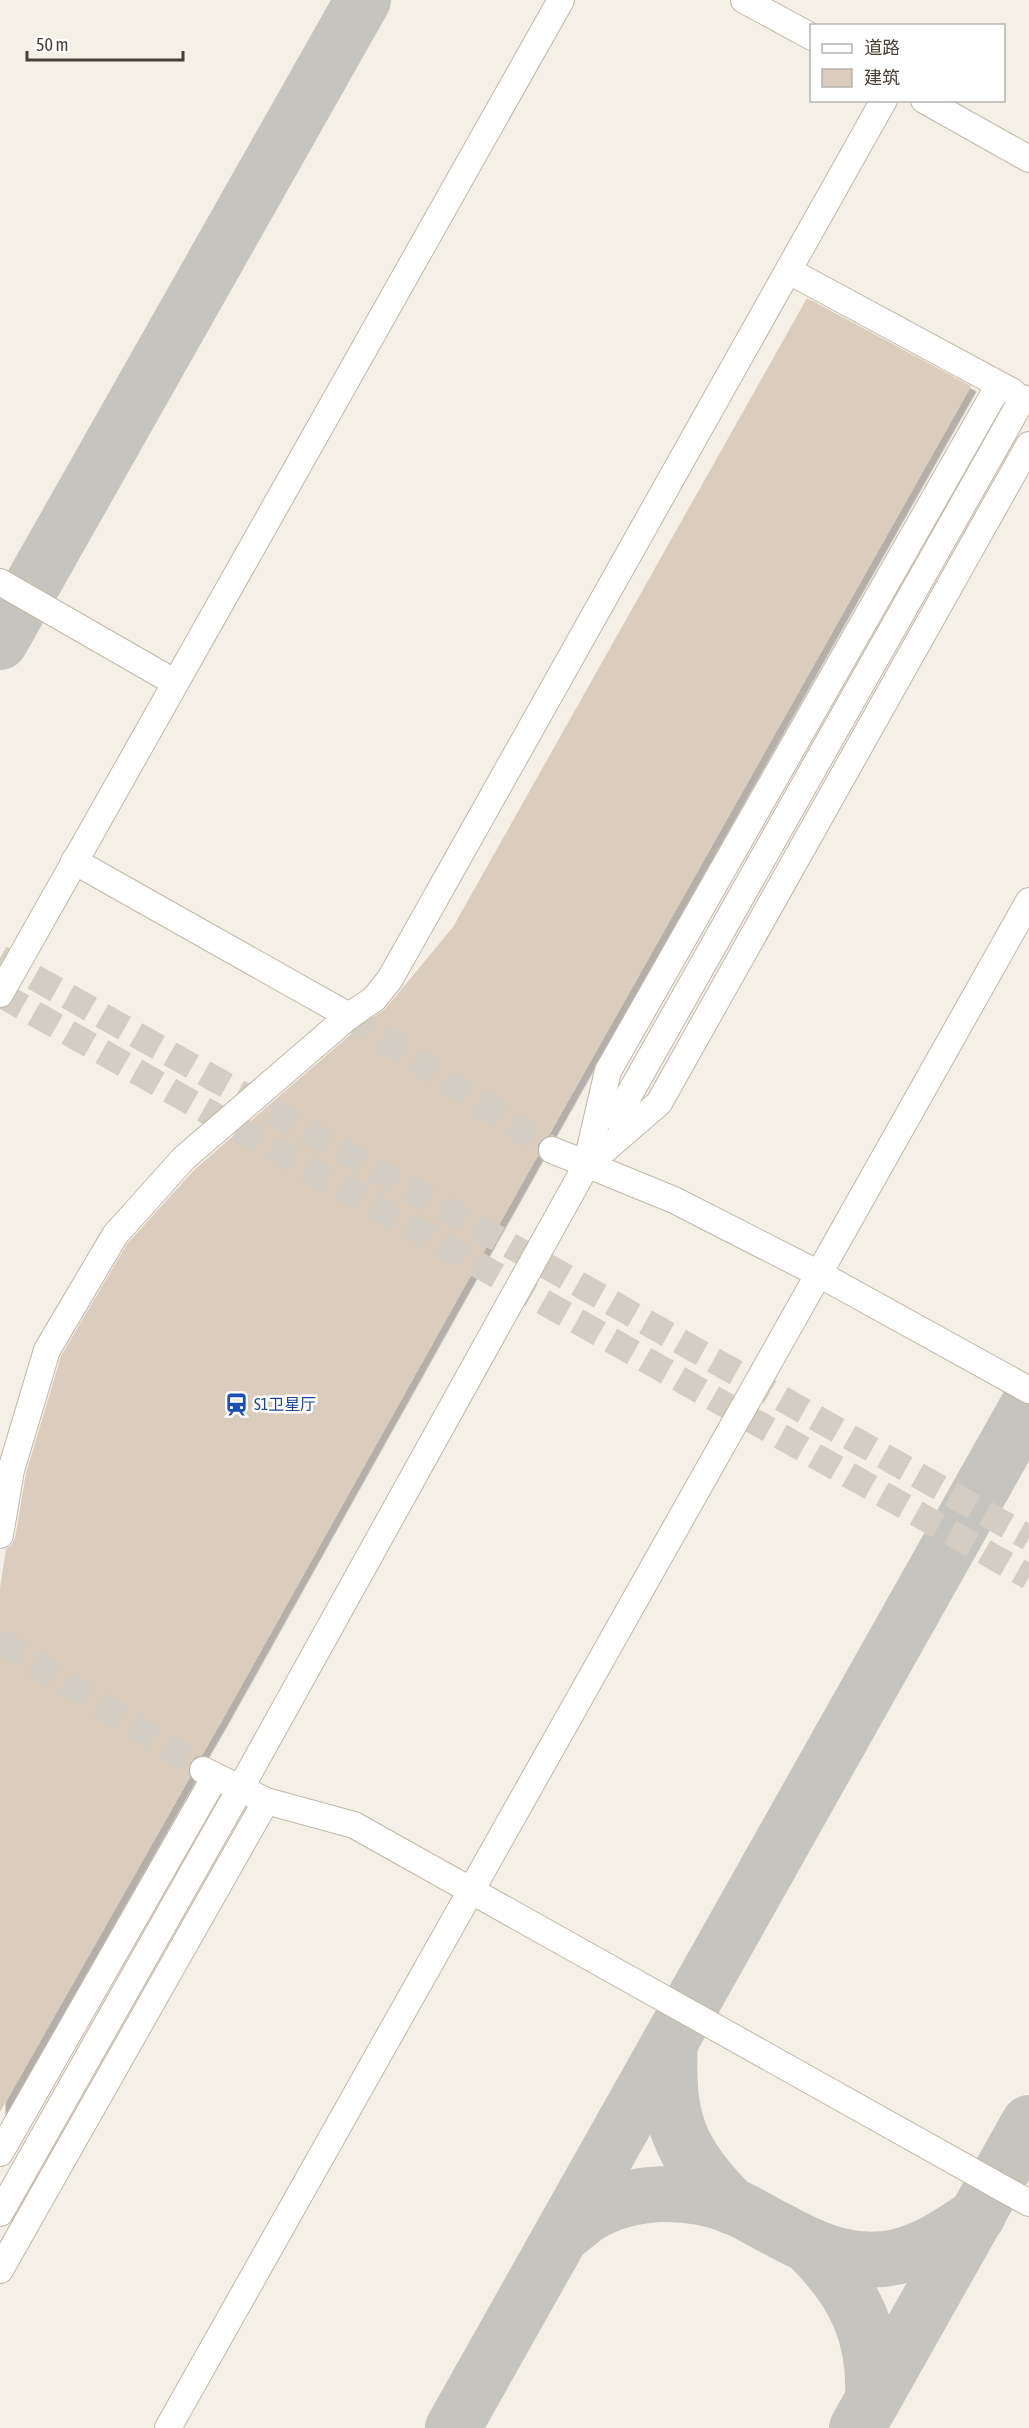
<svg xmlns="http://www.w3.org/2000/svg" width="1029" height="2428" font-family="'Asap Condensed','Noto Sans SC',sans-serif">
<style>
.lines{fill:none;stroke-linecap:round;stroke-linejoin:round}
.taxiway{stroke:#c6c4bf;stroke-width:56}
.building{fill:#dbcdbe;filter:url(#shadow)}
.minor-tunnel{stroke:#d3cdc3;stroke-width:26;stroke-dasharray:26 13;stroke-linecap:butt}
.minor-casing{stroke:#c1b7a8;stroke-width:28}
.minor{stroke:#fff;stroke-width:26}
.labels{text-anchor:middle;stroke-width:5;stroke-linejoin:round;paint-order:stroke}
.transit-label{font-size:16px;fill:#164399;stroke:#fff;text-anchor:start}
</style>
<defs>
<filter id="shadow"><feDropShadow dx="5.5" dy="5.5" stdDeviation="0" flood-color="#0004"/></filter>
</defs>
<rect width="100%" height="100%" fill="#f5f0e7"/>
<g class="lines">
<!-- taxiway -->
<g class="taxiway">
<path d="M 0,642 L 363,0"/>
<path d="M 670,2042 C 666,2119 678,2153 733,2207"/>
<path d="M 562,2235 C 572,2228 581,2219 591,2213 C 634,2189 687,2189 732,2206 C 748,2212 762,2222 777,2229 C 811,2248 844,2263 884,2259 C 920,2255 949,2235 978,2215"/>
<path d="M 810,2247 C 855,2292 876,2335 873,2400"/>
<path d="M 453,2428 L 1029,1404"/>
<path d="M 857,2428 L 1029,2123"/>
</g>
</g>
<!-- building -->
<path class="building" d="M 807,298 L 971,386 L 549,1135 L 542,1139 L 538,1144 L 538,1155 L 220,1724 L 202,1755 L 195,1757 L 190,1763 L 188,1770 L 190,1777 L 0,2112 L 0,1588 L 6,1549 L 12,1544 L 15,1538 L 26,1473 L 61,1356 L 127,1244 L 195,1169 L 358,1028 L 385,1009 L 453,927 Z"/>
<g class="lines">
<!-- minor-tunnel -->
<g class="minor-tunnel">
<path d="M 0,958 L 1029,1538"/>
<path d="M 0,994 L 1029,1577"/>
<path d="M 349,1016 L 552,1150"/>
<path d="M 0,1641 L 203,1770"/>
</g>
<defs>
<g id="minor">
<path d="M 744,0 L 812,37"/>
<path d="M 924,100 L 1029,159"/>
<path d="M 789,271 L 1013,392"/>
<path d="M 0,582 L 174,682"/>
<path d="M 74,861 L 349,1016"/>
<path d="M 0,994 L 561,0"/>
<path d="M 616,1118 L 1023,398"/>
<path d="M 552,1150 L 674,1200 L 821,1275 L 1029,1390"/>
<path d="M 586,1166 L 659,1103 L 1029,445"/>
<path d="M 0,1535 L 11,1470 L 47,1350 L 115,1235 L 184,1158 L 349,1016 L 374,999 L 390,979 L 884,100"/>
<path d="M 203,1770 L 266,1801 L 354,1825 L 1029,2203"/>
<path d="M 0,2153 L 215,1777"/>
<path d="M 0,2213 L 240,1789 L 586,1166 L 608,1071 L 999,385"/>
<path d="M 0,2270 L 266,1801"/>
<path d="M 168,2428 C 454,1919 744,1412 1029,901"/>
</g>
</defs>
<!-- minor casing -->
<use href="#minor" class="minor-casing"/>
<!-- minor -->
<use href="#minor" class="minor"/>
</g>
<!-- icons -->
<defs>
<symbol id="station-bare" viewBox="-9 -9 18 18"><path d="M-3-6H3Q5-6 5-4V2Q5 4 3 4L4.5 6H3L1.5 4h-3L-3 6H-4.5L-3 4Q-5 4-5 2V-4Q-5-6-3-6ZM-3.5-4v3h7v-3ZM-3.5 1v1.5H-2V1ZM2 1v1.5H3.5V1Z" fill="#1a4fb4" stroke="#fff" stroke-width="2.5" paint-order="stroke"/></symbol>
</defs>
<g fill-rule="evenodd">
<use href="#station-bare" x="220" y="1388" width="33" height="33"/>
</g>
<g class="labels">
<!-- transit labels -->
<g class="transit-label">
<text x="254" y="1410">S1卫星厅</text>
</g>
</g>
<!-- legend -->
<rect x="810" y="24" width="195" height="78" fill="#ffffff" stroke="#b6b3ae" stroke-width="1.5"/>
<rect x="822" y="44" width="30" height="9" fill="#ffffff" stroke="#b6b3ae" stroke-width="1.5"/>
<text x="864" y="54" font-size="18" fill="#494035">道路</text>
<rect x="822" y="69" width="30" height="18" fill="#dbcdbe" stroke="#b6b3ae" stroke-width="1.5"/>
<text x="864" y="84" font-size="18" fill="#494035">建筑</text>
<!-- scale -->
<path d="M27 51v9h156v-9" fill="none" stroke="#494035" stroke-width="3"/>
<text x="36" y="51" font-size="18" fill="#494035" stroke="#ffffff" stroke-width="4.5" paint-order="stroke">50 m</text>
</svg>
